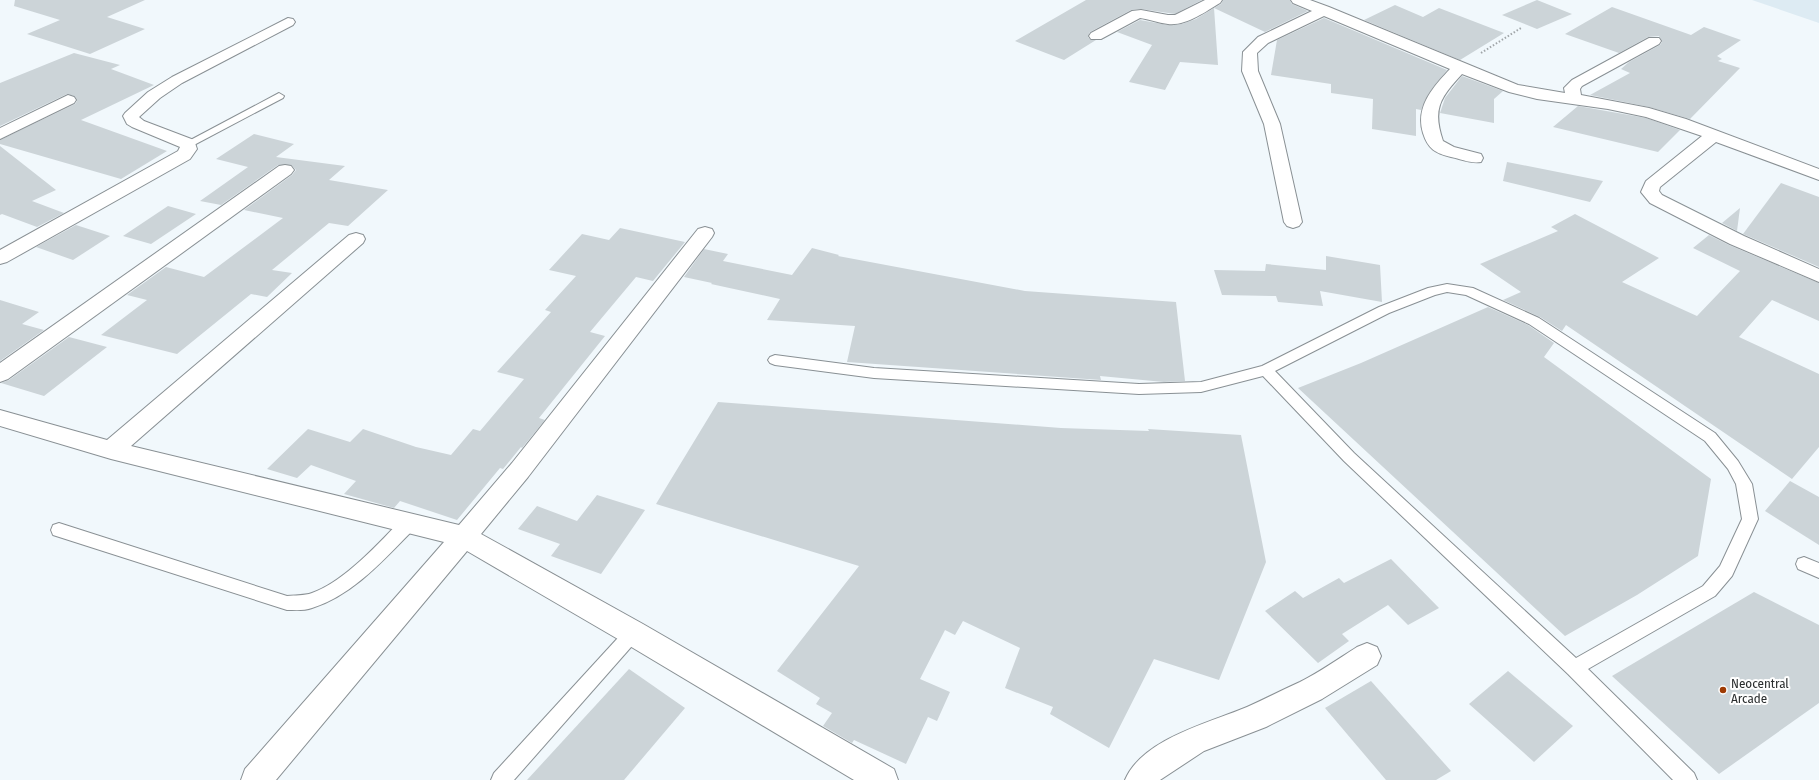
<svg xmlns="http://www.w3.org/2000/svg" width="1819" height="780" font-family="'Fira Sans Condensed',sans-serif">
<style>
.built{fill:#ddebf3}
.building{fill:#ccd4d8}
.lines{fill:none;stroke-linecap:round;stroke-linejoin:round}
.lane-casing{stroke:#899094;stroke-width:2}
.street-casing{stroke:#899094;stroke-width:2}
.path{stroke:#a1a6a9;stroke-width:2;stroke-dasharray:1.5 2;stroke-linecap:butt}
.lane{fill:#fff;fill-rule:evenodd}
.street{fill:#fff;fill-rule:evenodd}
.poi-dot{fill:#9e3a03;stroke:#fff;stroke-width:1.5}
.labels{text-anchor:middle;stroke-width:4;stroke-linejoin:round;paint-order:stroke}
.near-poi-label{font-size:13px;fill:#2b2e2f;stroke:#fff;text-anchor:start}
</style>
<rect width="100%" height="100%" fill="#f1f8fc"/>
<!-- built -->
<path class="built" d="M 1752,0 L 1819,0 L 1819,23 Z"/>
<!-- building -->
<g class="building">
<path d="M 15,0 L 145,0 L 107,17 L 145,29 L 90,54 L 27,34 L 60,20 L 14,6 Z"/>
<path d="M 1086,0 L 1202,0 L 1175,14 L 1141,9 L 1131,10 L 1090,32 L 1088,37 L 1091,40 L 1096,40 L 1064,60 L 1015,41 Z"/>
<path d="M 1223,0 L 1290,0 L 1292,4 L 1308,11 L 1265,32 L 1214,8 L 1221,4 Z"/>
<path d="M 1537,0 L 1572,14 L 1537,29 L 1502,15 Z"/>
<path d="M 1395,5 L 1423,17 L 1439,8 L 1504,33 L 1460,60 L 1364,20 Z"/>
<path d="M 1612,7 L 1691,35 L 1704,27 L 1741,40 L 1717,56 L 1722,59 L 1718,61 L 1740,68 L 1690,119 L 1649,107 L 1590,95 L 1630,73 L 1621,69 L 1629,62 L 1660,45 L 1662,42 L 1659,36 L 1648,37 L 1619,53 L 1565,34 Z"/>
<path d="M 1214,8 L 1218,65 L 1180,62 L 1165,90 L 1129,82 L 1152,45 L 1117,32 L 1140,20 L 1168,25 L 1182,24 L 1196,19 Z"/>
<path d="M 1324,18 L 1447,70 L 1431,90 L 1421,110 L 1416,109 L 1416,136 L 1372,129 L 1373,99 L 1331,93 L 1331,84 L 1271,75 L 1277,40 Z"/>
<path d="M 74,53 L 120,65 L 111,69 L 154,85 L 81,120 L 167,151 L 121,179 L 0,144 L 0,140 L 75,104 L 77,101 L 74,96 L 67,94 L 0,126 L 0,83 Z"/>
<path d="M 1462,76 L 1503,91 L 1494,99 L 1494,123 L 1440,113 L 1445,98 Z"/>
<path d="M 1578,106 L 1646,118 L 1680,130 L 1658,152 L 1553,127 Z"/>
<path d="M 254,134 L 294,144 L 276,157 L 345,166 L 329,180 L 388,190 L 348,226 L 329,223 L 272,270 L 292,273 L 267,297 L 251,294 L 177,354 L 101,335 L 147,300 L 127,295 L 166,267 L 204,277 L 283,218 L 244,210 L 292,175 L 296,170 L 291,165 L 278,165 L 221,205 L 200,201 L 248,167 L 216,159 Z"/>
<path d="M 0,146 L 56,190 L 32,201 L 64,213 L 37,227 L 2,214 L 0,215 Z"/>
<path d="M 1507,162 L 1603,181 L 1590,202 L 1503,181 Z"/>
<path d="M 1781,183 L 1819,197 L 1819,267 L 1743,234 Z"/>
<path d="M 168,206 L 196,214 L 151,244 L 123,236 Z"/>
<path d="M 1740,208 L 1737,231 L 1722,223 Z"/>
<path d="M 1575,214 L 1659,258 L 1622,282 L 1697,316 L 1740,271 L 1693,248 L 1709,235 L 1729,245 L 1819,283 L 1819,321 L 1772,300 L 1739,337 L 1819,374 L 1819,447 L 1792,479 L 1566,325 L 1562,331 L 1540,317 L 1503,300 L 1521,292 L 1480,264 L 1558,231 L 1551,227 Z"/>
<path d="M 76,225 L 110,236 L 73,260 L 36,247 Z"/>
<path d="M 620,228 L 685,242 L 653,281 L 636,277 L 590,332 L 605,336 L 539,418 L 545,420 L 522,448 L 521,447 L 503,469 L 500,468 L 457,520 L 400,501 L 394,508 L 344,494 L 356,481 L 311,465 L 297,478 L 267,469 L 308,429 L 350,442 L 363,429 L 416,447 L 451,455 L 473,429 L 480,431 L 524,379 L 497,372 L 551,312 L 545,310 L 576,276 L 549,270 L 582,234 L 609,240 Z"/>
<path d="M 812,248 L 839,255 L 838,256 L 1025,291 L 1176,302 L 1185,381 L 1164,382 L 1100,376 L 1101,380 L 847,362 L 855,326 L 767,320 L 780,299 L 711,284 L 712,283 L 684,277 L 704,249 L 728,254 L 723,261 L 792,275 Z"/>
<path d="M 1326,256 L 1380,265 L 1382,302 L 1320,291 L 1323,306 L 1278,302 L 1276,296 L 1222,295 L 1214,270 L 1265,271 L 1266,264 L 1326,270 Z"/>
<path d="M 0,300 L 39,312 L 22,324 L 44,330 L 0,361 Z"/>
<path d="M 1488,307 L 1528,325 L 1554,343 L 1544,357 L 1711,479 L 1698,556 L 1637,595 L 1565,636 L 1298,388 L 1361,363 Z"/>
<path d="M 69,337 L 107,347 L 44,396 L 1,383 L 9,380 Z"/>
<path d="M 718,402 L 1061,428 L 1149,431 L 1148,429 L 1241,435 L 1266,562 L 1219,680 L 1154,659 L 1109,748 L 1050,714 L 1053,707 L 1005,688 L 1020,648 L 963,621 L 955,635 L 945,630 L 920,679 L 950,692 L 937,721 L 928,717 L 906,764 L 854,740 L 852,743 L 823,726 L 832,713 L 816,704 L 820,698 L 777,671 L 859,566 L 656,504 Z"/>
<path d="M 1790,481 L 1819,497 L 1819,545 L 1765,511 Z"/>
<path d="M 597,495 L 645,510 L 601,574 L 551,556 L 560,544 L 518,529 L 537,506 L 577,521 Z"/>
<path d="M 1391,559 L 1439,608 L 1408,625 L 1388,605 L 1342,634 L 1349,641 L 1318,663 L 1265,611 L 1295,591 L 1303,598 L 1339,578 L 1344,583 Z"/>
<path d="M 1754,592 L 1819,625 L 1819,703 L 1719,774 L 1612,676 Z"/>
<path d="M 629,669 L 685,708 L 624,780 L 527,780 Z"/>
<path d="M 1508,671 L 1573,726 L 1534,762 L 1469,704 Z"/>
<path d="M 1371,681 L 1451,771 L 1436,780 L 1386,780 L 1325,708 Z"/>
</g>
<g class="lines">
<defs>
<g id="lane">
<path d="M 279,93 L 284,96 L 283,98 L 192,146 L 188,147 L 183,144 Z"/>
<path d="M 1447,284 L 1473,288 L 1539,318 L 1715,433 L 1738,461 L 1752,484 L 1758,519 L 1732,576 L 1715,596 L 1588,669 L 1694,773 L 1697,780 L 1673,780 L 1568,674 L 1344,461 L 1263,376 L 1201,392 L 1139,394 L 874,378 L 775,365 L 770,363 L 768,360 L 770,357 L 775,355 L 874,368 L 1139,384 L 1201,382 L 1262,366 L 1379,307 L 1428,288 ZM 1447,292 L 1466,295 L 1529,324 L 1705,441 L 1728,469 L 1736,484 L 1742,519 L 1720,566 L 1703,586 L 1576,658 L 1354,453 L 1275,371 L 1389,313 L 1435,295 Z"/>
<path d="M 410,516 L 416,517 L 418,522 L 416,527 C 386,557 354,595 312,608 C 304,611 295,610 287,610 L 53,535 L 51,530 L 53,525 L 59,523 L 287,596 C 295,595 304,596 312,593 C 344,582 380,542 404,517 Z"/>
<path d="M 1804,557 L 1819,563 L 1819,578 L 1798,569 L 1796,564 L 1798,559 Z"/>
<path d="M 633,625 L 639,628 L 642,633 L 639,638 L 514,780 L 491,780 L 494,773 L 627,628 Z"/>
</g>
<g id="street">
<path d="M 1205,0 L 1222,0 L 1220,3 C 1205,12 1186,26 1168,24 C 1158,23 1149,19 1140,18 L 1101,39 L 1091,39 L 1089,36 L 1091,33 L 1132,11 L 1141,10 L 1168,15 L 1175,15 Z"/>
<path d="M 1291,0 L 1310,0 L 1329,7 L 1518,85 L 1565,93 L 1564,88 L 1572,80 L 1649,38 L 1659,38 L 1661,41 L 1659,44 L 1582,86 L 1580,89 L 1581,95 L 1649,108 L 1686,119 L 1819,169 L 1819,180 L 1716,142 L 1660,187 L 1659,191 L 1662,195 L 1744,236 L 1819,269 L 1819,282 L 1730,244 L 1650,203 L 1641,192 L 1646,181 L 1702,136 L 1646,117 L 1608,109 L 1537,99 L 1509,92 L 1462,74 C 1440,98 1432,109 1443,141 L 1454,147 L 1481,154 L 1483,158 L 1481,162 C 1471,164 1461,159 1451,157 C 1435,153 1428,149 1423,133 C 1415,107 1433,87 1450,69 L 1324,16 L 1268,43 L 1257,53 L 1258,71 L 1280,124 L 1302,222 L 1299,226 L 1293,228 L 1287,226 L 1284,222 L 1264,124 L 1242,71 L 1243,52 L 1258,37 L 1312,11 L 1293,3 Z"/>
<path d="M 288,18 L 293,19 L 295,22 L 293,25 L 182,83 L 160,98 L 139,117 L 144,121 L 194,140 L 197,149 L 190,159 L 7,262 L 0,264 L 0,250 L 178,151 L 180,147 L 132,127 L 127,124 L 123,116 L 125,113 L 148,92 L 172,77 Z"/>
<path d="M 68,95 L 74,97 L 76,100 L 74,103 L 0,139 L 0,128 Z"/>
<path d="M 285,165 L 291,166 L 294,170 L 291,174 L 8,379 L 0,382 L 0,363 L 279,166 Z"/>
<path d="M 705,227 L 712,229 L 714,233 L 712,237 L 528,477 L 481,534 L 643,624 L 894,769 L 898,780 L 854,780 L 623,642 L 467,551 L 276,780 L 241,780 L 245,769 L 444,542 L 111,459 L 0,426 L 0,410 L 107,440 L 349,235 L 356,233 L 363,235 L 365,239 L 363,243 L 131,446 L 459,525 L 512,463 L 698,229 Z"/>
<path d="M 1367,643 L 1377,647 L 1381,656 L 1377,665 L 1322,699 L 1266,727 L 1204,751 L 1160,780 L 1125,780 C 1142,739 1209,723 1247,707 C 1265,699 1282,690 1300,682 C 1320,672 1338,659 1357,647 Z"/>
</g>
</defs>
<!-- lane casing -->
<use href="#lane" class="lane-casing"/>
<!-- street casing -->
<use href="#street" class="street-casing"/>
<!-- path -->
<path class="path" d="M 1481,53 L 1521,28"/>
<!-- lane -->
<use href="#lane" class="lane"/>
<!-- street -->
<use href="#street" class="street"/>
</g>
<!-- markers -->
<circle class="poi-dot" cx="1723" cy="690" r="4"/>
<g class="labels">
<!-- near-poi labels -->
<g class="near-poi-label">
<text x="1731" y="688">Neocentral<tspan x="1731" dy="15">Arcade</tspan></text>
</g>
</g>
</svg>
